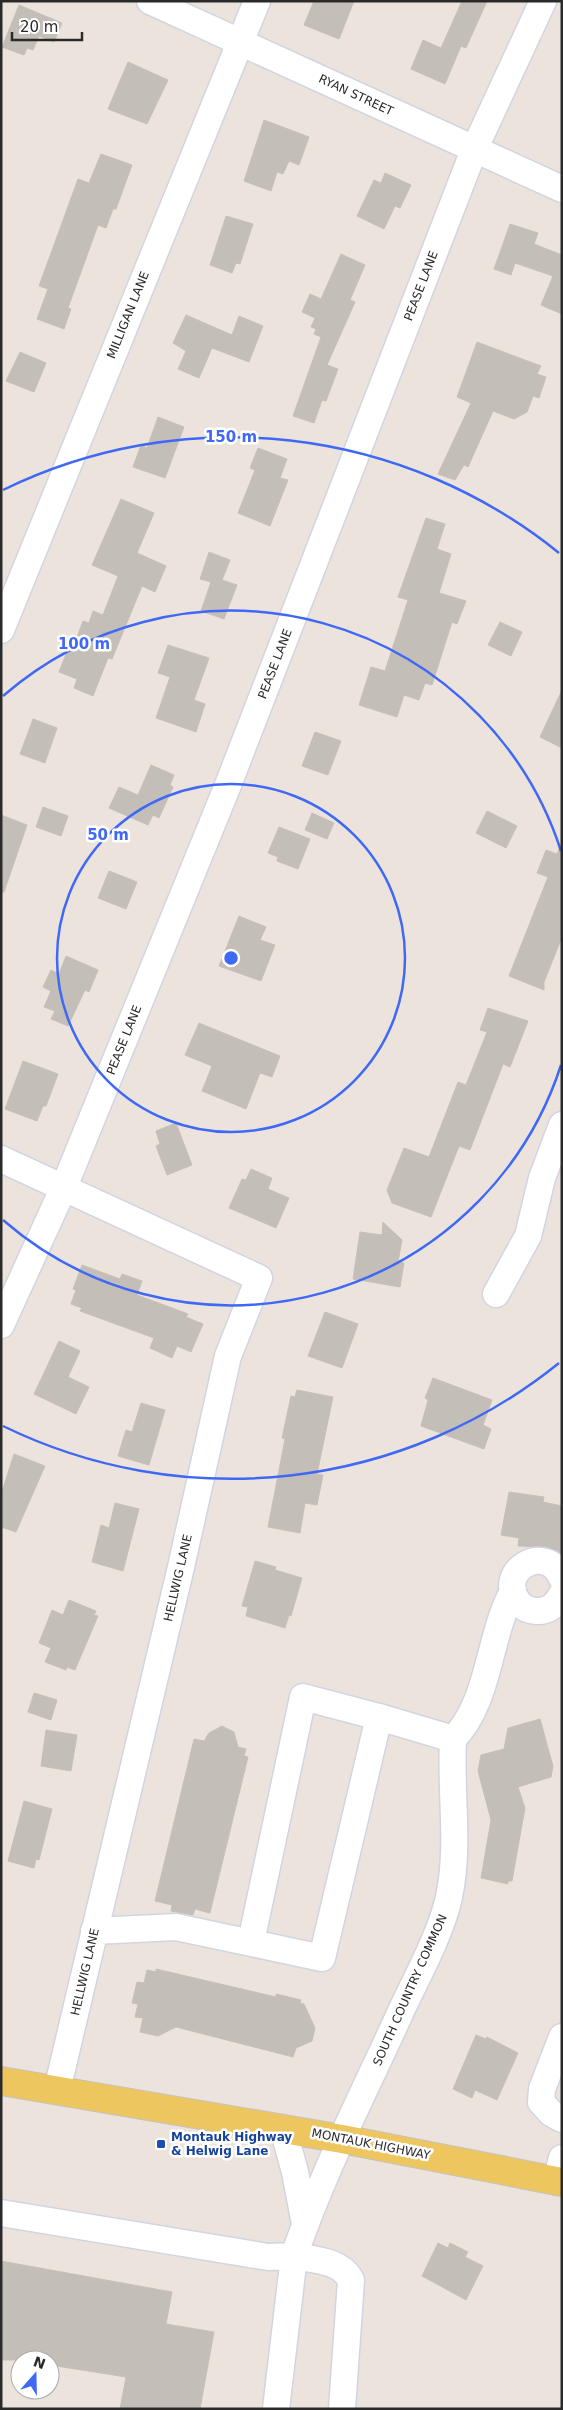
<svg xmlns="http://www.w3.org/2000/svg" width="563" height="2410" font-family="'DejaVu Sans',sans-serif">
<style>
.building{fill:#c4beb8;stroke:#c7c0b6}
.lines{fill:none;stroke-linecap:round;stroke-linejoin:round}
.minor-casing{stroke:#d1d5e2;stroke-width:29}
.major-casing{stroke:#c3c3c3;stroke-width:30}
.minor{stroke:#fff;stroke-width:26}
.major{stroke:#eec65f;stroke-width:28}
.ring{fill:none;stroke:#3f68f6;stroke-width:2.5}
.transit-dot{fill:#1a4fb4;stroke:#fff;stroke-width:2}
.labels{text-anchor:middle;stroke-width:5;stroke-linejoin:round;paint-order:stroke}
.street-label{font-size:12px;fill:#2a2a2a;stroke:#fff}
.transit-label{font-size:12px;font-weight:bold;fill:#164399;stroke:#fff;text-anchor:start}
.centre{fill:#3f68f6;stroke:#fff;stroke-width:2.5}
.ring-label{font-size:15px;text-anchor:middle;font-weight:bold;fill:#3f68f6;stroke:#fff;stroke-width:5;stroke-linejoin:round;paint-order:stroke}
</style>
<rect width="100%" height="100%" fill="#ece4dc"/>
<!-- building -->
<g class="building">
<path d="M 314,1 L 354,1 L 339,39 L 304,25 Z"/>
<path d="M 462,1 L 487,1 L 466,48 L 461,46 L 445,84 L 411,69 L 423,40 L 441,48 Z"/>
<path d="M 19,5 L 62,23 L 54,42 L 39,36 L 33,50 L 27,48 L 24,55 L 2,47 Z"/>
<path d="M 128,62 L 168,80 L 147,124 L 108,109 Z"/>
<path d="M 264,120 L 309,137 L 299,165 L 289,161 L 283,174 L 277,172 L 271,191 L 244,181 Z"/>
<path d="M 101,154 L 132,165 L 116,209 L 113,209 L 106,228 L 98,225 L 68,308 L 71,309 L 64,329 L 37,319 L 48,289 L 39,286 L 78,179 L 89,183 Z"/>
<path d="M 385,173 L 411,185 L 400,208 L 395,206 L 384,229 L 357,216 L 374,180 L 381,183 Z"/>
<path d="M 226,216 L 253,224 L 240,264 L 236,263 L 232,273 L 210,265 Z"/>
<path d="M 510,224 L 538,233 L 534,244 L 562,255 L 562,314 L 541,305 L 553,276 L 515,263 L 511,275 L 494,269 Z"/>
<path d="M 341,254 L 365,265 L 350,300 L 355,302 L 327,365 L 338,369 L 326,401 L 322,400 L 314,423 L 293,416 L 321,337 L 314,334 L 316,329 L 311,327 L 315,318 L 302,312 L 310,294 L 321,299 Z"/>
<path d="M 186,315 L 232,335 L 239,316 L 263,326 L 249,362 L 212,348 L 199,378 L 178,369 L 186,351 L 173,343 Z"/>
<path d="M 477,342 L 541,366 L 537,374 L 546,377 L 539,398 L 533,396 L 527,412 L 514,419 L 493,411 L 468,467 L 464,465 L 455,480 L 438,474 L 471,403 L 457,397 Z"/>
<path d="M 20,352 L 46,363 L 34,392 L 6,381 Z"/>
<path d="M 158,417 L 184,427 L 165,478 L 133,467 L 141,445 L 147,448 Z"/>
<path d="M 258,448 L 287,459 L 280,478 L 288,480 L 270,526 L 238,513 L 255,470 L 250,468 Z"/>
<path d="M 121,499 L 154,513 L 137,553 L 166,566 L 155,592 L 142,586 L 112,659 L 108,658 L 93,696 L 74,688 L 77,679 L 59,672 L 68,649 L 72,651 L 83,621 L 89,623 L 93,611 L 103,615 L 118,576 L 92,565 Z"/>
<path d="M 426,518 L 445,524 L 437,549 L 451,554 L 439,593 L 466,601 L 457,624 L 452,622 L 432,685 L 425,683 L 419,700 L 404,695 L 397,717 L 359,705 L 371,667 L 385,671 L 408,600 L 398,597 Z"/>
<path d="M 209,552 L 230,560 L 222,580 L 237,585 L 224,619 L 201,611 L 211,582 L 200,579 Z"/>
<path d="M 500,622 L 522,632 L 511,656 L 488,645 Z"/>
<path d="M 168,645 L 209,658 L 194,700 L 205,704 L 196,732 L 156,718 L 170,677 L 158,673 Z"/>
<path d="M 562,690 L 562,748 L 540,737 Z"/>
<path d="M 33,719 L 57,728 L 45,763 L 20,754 Z"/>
<path d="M 315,732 L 341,741 L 328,775 L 302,766 Z"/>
<path d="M 151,765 L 174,775 L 170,785 L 173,787 L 159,818 L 153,815 L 148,825 L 109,808 L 119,787 L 138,795 Z"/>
<path d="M 43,807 L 68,816 L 61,836 L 36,827 Z"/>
<path d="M 487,811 L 517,826 L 506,848 L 476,833 Z"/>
<path d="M 312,813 L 334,823 L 327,839 L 305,830 Z"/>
<path d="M 1,815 L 27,825 L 4,892 L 1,892 Z"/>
<path d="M 279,827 L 310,839 L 298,869 L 277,861 L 278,857 L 268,853 Z"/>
<path d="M 561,844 L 562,937 L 544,982 L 544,990 L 509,976 L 548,877 L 537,873 L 546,850 L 557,854 Z"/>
<path d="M 109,871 L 137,882 L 126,909 L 98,898 Z"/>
<path d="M 239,916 L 266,927 L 260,940 L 275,945 L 261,981 L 219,966 Z"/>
<path d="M 66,956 L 98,970 L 89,992 L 85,990 L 68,1026 L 51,1019 L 55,1011 L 44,1007 L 51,991 L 43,987 L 51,970 L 59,974 Z"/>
<path d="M 488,1008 L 528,1021 L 510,1067 L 503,1064 L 470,1150 L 459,1146 L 431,1217 L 392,1203 L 387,1190 L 404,1148 L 429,1157 L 458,1082 L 466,1085 L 487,1032 L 480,1030 Z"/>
<path d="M 199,1023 L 280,1056 L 272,1077 L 260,1073 L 246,1109 L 202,1091 L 212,1066 L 185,1055 Z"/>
<path d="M 23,1061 L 58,1074 L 46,1106 L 43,1106 L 37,1121 L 5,1109 Z"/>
<path d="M 176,1123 L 192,1165 L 167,1175 L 156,1146 L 160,1144 L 156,1131 Z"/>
<path d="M 251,1169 L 272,1178 L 268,1189 L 289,1198 L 276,1228 L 229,1208 L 242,1179 L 246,1180 Z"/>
<path d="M 383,1222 L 402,1240 L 398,1262 L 404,1263 L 400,1287 L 353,1279 L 360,1232 L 382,1235 Z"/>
<path d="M 82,1265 L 120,1279 L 122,1274 L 142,1281 L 137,1295 L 188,1314 L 186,1317 L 203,1324 L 191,1352 L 177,1346 L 172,1358 L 150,1348 L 154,1338 L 80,1311 L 82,1308 L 71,1304 L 76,1290 L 73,1289 Z"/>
<path d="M 325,1312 L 358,1324 L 342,1368 L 308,1356 Z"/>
<path d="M 59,1341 L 80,1351 L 68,1377 L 89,1387 L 76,1414 L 34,1394 Z"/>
<path d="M 433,1378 L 492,1400 L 483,1425 L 491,1429 L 484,1449 L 421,1426 L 428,1400 L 425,1398 Z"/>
<path d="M 297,1390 L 333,1397 L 317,1474 L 323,1475 L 317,1505 L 305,1503 L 300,1533 L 268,1527 L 285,1439 L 282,1438 L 291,1396 L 295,1397 Z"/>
<path d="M 141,1403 L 165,1410 L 149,1465 L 118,1456 L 126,1430 L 132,1432 Z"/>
<path d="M 14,1454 L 45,1466 L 16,1532 L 1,1527 L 1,1495 Z"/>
<path d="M 509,1492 L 544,1497 L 543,1502 L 562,1506 L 562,1554 L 546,1547 L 518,1546 L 519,1538 L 501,1535 Z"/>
<path d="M 115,1503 L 139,1509 L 123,1571 L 92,1562 L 101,1525 L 109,1528 Z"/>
<path d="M 255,1561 L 276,1567 L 275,1570 L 302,1578 L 291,1616 L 289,1615 L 285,1628 L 246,1616 L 248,1607 L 242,1606 Z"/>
<path d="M 69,1600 L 96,1611 L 94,1615 L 98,1616 L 75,1670 L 67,1667 L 66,1670 L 45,1662 L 51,1648 L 39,1643 L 52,1610 L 63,1615 Z"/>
<path d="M 34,1693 L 57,1700 L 51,1720 L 28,1712 Z"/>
<path d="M 540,1719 L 553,1766 L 551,1777 L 518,1787 L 525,1808 L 512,1881 L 508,1881 L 508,1884 L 481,1878 L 491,1820 L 478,1771 L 481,1755 L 504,1749 L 508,1728 Z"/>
<path d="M 222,1726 L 234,1732 L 238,1747 L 246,1749 L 244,1756 L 248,1757 L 210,1913 L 195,1909 L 193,1915 L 171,1911 L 172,1905 L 155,1901 L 194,1739 L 204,1741 L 209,1733 Z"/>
<path d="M 46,1730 L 77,1735 L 71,1771 L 41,1766 Z"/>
<path d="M 24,1801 L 52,1809 L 39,1860 L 36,1859 L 34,1868 L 8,1861 Z"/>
<path d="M 156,1969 L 276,1997 L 276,1994 L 301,2000 L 300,2003 L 304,2004 L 315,2028 L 312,2041 L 296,2048 L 293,2057 L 176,2027 L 158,2036 L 140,2032 L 143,2018 L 135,2017 L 138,2004 L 132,2003 L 137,1982 L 144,1983 L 147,1970 L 156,1972 Z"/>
<path d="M 476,2035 L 486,2039 L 487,2037 L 518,2053 L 497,2100 L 475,2090 L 472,2098 L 453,2089 Z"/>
<path d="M 438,2243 L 448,2248 L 450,2243 L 468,2252 L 465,2257 L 483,2266 L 466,2300 L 422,2276 Z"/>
<path d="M 1,2261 L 172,2292 L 166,2324 L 214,2332 L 200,2409 L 120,2409 L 126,2377 L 50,2365 L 50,2360 L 1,2360 Z"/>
</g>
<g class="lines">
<defs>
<g id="minor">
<path d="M 150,1 L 562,189"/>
<path d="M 1,630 L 257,1"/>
<path d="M 1,1159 L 259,1278 L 228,1356 L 181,1567 L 57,2090"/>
<path d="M 496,1294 L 528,1236 L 542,1178 L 562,1125"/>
<path d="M 1,1325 L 64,1187 L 228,785 L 474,150 L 543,1"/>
<path d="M 562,1578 C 546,1541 495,1571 518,1602 C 523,1608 530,1611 538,1611 C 549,1611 557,1604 562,1594"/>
<path d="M 453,1739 C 490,1702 488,1637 513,1591"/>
<path d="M 94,1931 L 176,1927 L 322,1958 L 379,1717 L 303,1697 L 251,1942"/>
<path d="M 562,2037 L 542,2089 L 541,2102 L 551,2113 L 562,2119"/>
<path d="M 283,2128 L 295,2172 L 305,2224"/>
<path d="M 556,2181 L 562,2158"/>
<path d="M 1,2213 L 268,2257 L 294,2256 C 323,2171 365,2091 402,2009 C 417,1977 442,1931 449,1897 C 460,1845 450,1792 453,1739 L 379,1717"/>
<path d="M 276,2409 L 294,2256 C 315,2260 340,2260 351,2280 L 342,2409"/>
</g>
<path id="major" d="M 1,2081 L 342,2139 L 562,2182"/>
</defs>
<!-- minor casing -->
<use href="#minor" class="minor-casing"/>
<!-- major casing -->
<use href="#major" class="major-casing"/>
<!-- minor -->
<use href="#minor" class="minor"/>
<!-- major -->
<use href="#major" class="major"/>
</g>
<!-- distance rings -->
<g class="ring">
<circle cx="231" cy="958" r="174"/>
<path d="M561 1065A347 347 0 0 1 3 1220M3 696A347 347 0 0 1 561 851"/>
<path d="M559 1363A521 521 0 0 1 3 1426M3 490A521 521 0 0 1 559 553"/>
</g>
<!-- markers -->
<rect class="transit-dot" x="156" y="2139" width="10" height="10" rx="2.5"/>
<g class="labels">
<!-- street labels -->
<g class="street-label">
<text transform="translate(356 95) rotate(25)" y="4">RYAN STREET</text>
<text transform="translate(421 286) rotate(-69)" y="4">PEASE LANE</text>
<text transform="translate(128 315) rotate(-68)" y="4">MILLIGAN LANE</text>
<text transform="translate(275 664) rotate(-69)" y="4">PEASE LANE</text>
<text transform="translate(124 1040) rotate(-68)" y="4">PEASE LANE</text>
<text transform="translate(178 1578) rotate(-77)" y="4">HELLWIG LANE</text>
<text transform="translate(85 1972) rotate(-77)" y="4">HELLWIG LANE</text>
<text transform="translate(410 1990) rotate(-66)" y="4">SOUTH COUNTRY COMMON</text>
<text transform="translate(371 2144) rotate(11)" y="4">MONTAUK HIGHWAY</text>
</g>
<!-- transit labels -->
<g class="transit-label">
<text x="171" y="2141">Montauk Highway<tspan x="171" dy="14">&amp; Helwig Lane</tspan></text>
</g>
</g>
<circle cx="231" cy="958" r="8" class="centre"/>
<g class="ring-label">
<text x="231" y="442">150 m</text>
<text x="84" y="649">100 m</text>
<text x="108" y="840">50 m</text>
</g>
<!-- border -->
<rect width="563" height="2410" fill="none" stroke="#2a2a2a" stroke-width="5"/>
<!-- north arrow -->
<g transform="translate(35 2375) rotate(20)"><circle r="24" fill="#ffffff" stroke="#aaaaaa"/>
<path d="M0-4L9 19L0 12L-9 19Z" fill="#3f68f6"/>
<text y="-8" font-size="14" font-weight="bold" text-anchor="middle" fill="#2a2a2a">N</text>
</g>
<!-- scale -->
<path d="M12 32v8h70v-8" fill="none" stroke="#2a2a2a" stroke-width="2.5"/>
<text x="20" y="32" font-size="15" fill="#2a2a2a" stroke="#ffffff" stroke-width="4" paint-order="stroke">20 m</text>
</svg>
